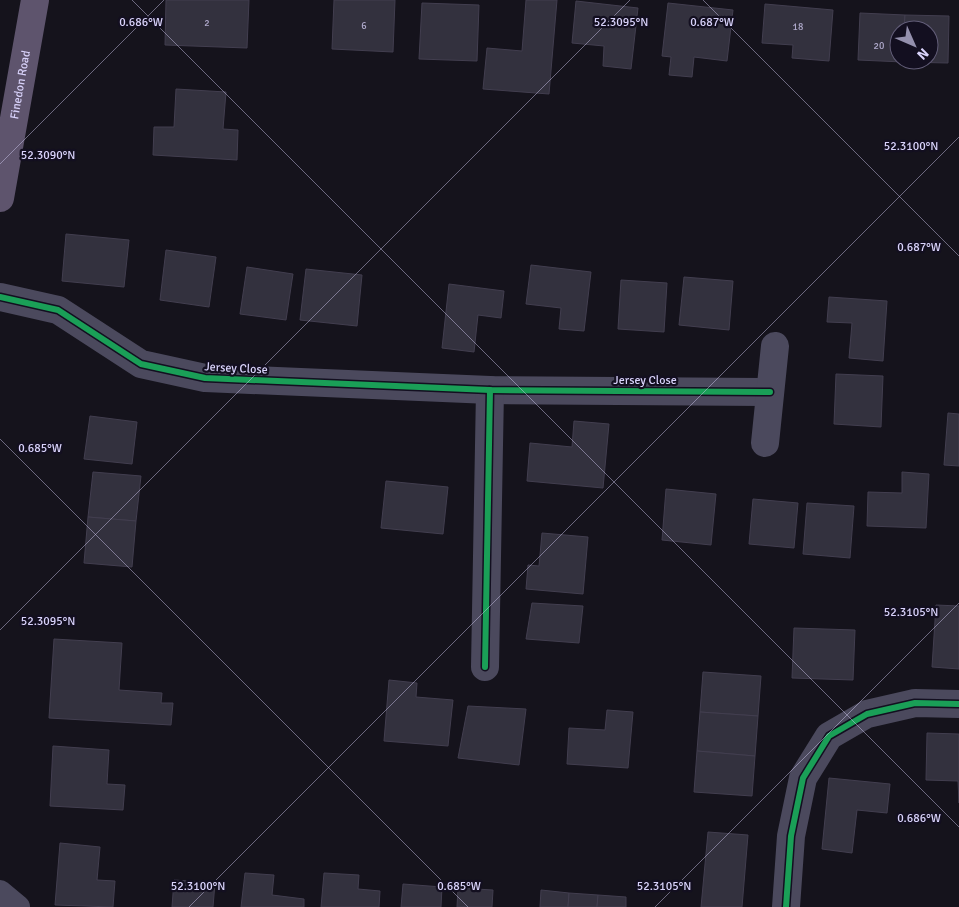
<svg xmlns="http://www.w3.org/2000/svg" width="959" height="907" font-family="Signika,sans-serif">
<style>
.building{fill:#33313e;stroke:#423e4f}
.lines{fill:none;stroke-linecap:round;stroke-linejoin:round}
.lane{stroke:#4b495d;stroke-width:24}
.street{stroke:#4b495d;stroke-width:28}
.primary{stroke:#5e546d;stroke-width:28}
.cycleway-casing{stroke:#130f20;stroke-width:9}
.cycleway{stroke:#1a9f57;stroke-width:6}
.ticks{fill:none;stroke:#d9d3fb;stroke-width:1;stroke-opacity:0.45}
.labels{text-anchor:middle;stroke-width:4.5;stroke-linejoin:round;paint-order:stroke}
.number-label{font-size:10px;fill:#b0aacc}
.street-label{font-size:12px;fill:#d9d3fb;stroke:#130f20}
.ticks-label{font-size:12px;text-anchor:middle;fill:#d9d3fb;stroke:#130f20;stroke-width:4.5;stroke-linejoin:round;paint-order:stroke}
</style>
<rect width="100%" height="100%" fill="#15131c"/>
<!-- building -->
<g class="building">
<path d="M 166,0 L 249,0 L 247,48 L 165,45 Z"/>
<path d="M 334,0 L 395,0 L 393,52 L 332,49 Z"/>
<path d="M 526,0 L 557,0 L 549,94 L 483,89 L 487,48 L 522,51 Z"/>
<path d="M 576,1 L 638,8 L 631,69 L 603,66 L 604,46 L 572,43 Z"/>
<path d="M 422,3 L 479,5 L 477,61 L 419,59 Z"/>
<path d="M 668,3 L 733,10 L 727,61 L 694,57 L 692,77 L 669,75 L 671,57 L 662,56 Z"/>
<path d="M 765,4 L 833,10 L 829,61 L 792,58 L 793,45 L 762,43 Z"/>
<path d="M 860,13 L 905,15 L 904,30 L 899,30 L 899,60 L 903,62 L 858,60 Z"/>
<path d="M 905,15 L 949,16 L 948,63 L 903,62 L 904,60 L 929,60 L 929,30 L 904,30 Z"/>
<path d="M 176,89 L 226,92 L 223,129 L 238,130 L 237,160 L 153,155 L 154,127 L 174,127 Z"/>
<path d="M 66,234 L 129,240 L 124,287 L 62,281 Z"/>
<path d="M 166,250 L 216,257 L 209,307 L 160,300 Z"/>
<path d="M 531,265 L 591,272 L 584,331 L 559,329 L 561,308 L 526,304 Z"/>
<path d="M 247,267 L 293,274 L 286,320 L 240,314 Z"/>
<path d="M 306,269 L 362,275 L 357,326 L 300,320 Z"/>
<path d="M 684,277 L 733,281 L 729,330 L 679,325 Z"/>
<path d="M 621,280 L 667,283 L 664,332 L 618,329 Z"/>
<path d="M 449,284 L 504,291 L 501,318 L 478,315 L 474,352 L 442,348 Z"/>
<path d="M 829,297 L 887,301 L 883,361 L 849,358 L 852,323 L 827,322 Z"/>
<path d="M 836,374 L 883,376 L 881,427 L 834,424 Z"/>
<path d="M 948,413 L 959,414 L 959,466 L 944,465 Z"/>
<path d="M 90,416 L 137,422 L 132,464 L 84,459 Z"/>
<path d="M 574,421 L 609,424 L 603,488 L 527,481 L 530,443 L 572,447 Z"/>
<path d="M 93,472 L 141,476 L 136,521 L 88,517 Z"/>
<path d="M 902,472 L 929,474 L 926,528 L 867,526 L 868,492 L 902,493 Z"/>
<path d="M 386,481 L 448,487 L 443,534 L 381,528 Z"/>
<path d="M 666,489 L 716,494 L 711,545 L 662,540 Z"/>
<path d="M 753,499 L 798,503 L 794,548 L 749,544 Z"/>
<path d="M 807,503 L 854,506 L 850,558 L 803,554 Z"/>
<path d="M 88,517 L 136,521 L 132,567 L 84,563 Z"/>
<path d="M 542,533 L 588,537 L 583,594 L 526,589 L 528,565 L 539,566 Z"/>
<path d="M 532,603 L 583,606 L 579,643 L 526,639 Z"/>
<path d="M 936,605 L 959,606 L 959,669 L 932,667 Z"/>
<path d="M 794,628 L 855,630 L 853,680 L 792,678 Z"/>
<path d="M 54,639 L 122,643 L 119,690 L 162,693 L 161,703 L 173,703 L 171,725 L 49,718 Z"/>
<path d="M 703,672 L 761,676 L 758,716 L 700,712 Z"/>
<path d="M 389,680 L 417,683 L 416,697 L 453,700 L 448,746 L 384,741 Z"/>
<path d="M 468,706 L 526,709 L 519,765 L 458,758 Z"/>
<path d="M 607,710 L 633,712 L 628,768 L 567,764 L 569,728 L 605,730 Z"/>
<path d="M 700,712 L 758,716 L 755,756 L 697,751 Z"/>
<path d="M 927,733 L 959,734 L 959,803 L 958,781 L 926,780 Z"/>
<path d="M 53,746 L 109,750 L 107,784 L 125,785 L 123,810 L 50,806 Z"/>
<path d="M 697,751 L 755,756 L 752,796 L 694,792 Z"/>
<path d="M 829,778 L 890,784 L 887,813 L 857,810 L 852,853 L 822,849 Z"/>
<path d="M 708,832 L 748,835 L 742,907 L 701,907 Z"/>
<path d="M 60,843 L 100,847 L 97,880 L 115,881 L 113,907 L 55,905 Z"/>
<path d="M 245,873 L 274,875 L 272,895 L 304,899 L 304,907 L 241,907 Z"/>
<path d="M 324,873 L 359,875 L 358,889 L 380,891 L 379,907 L 321,907 Z"/>
<path d="M 174,880 L 215,883 L 213,907 L 172,907 Z"/>
<path d="M 403,884 L 442,887 L 441,907 L 401,907 Z"/>
<path d="M 458,888 L 493,890 L 492,907 L 457,907 Z"/>
<path d="M 541,890 L 569,893 L 568,907 L 540,907 Z"/>
<path d="M 569,893 L 598,895 L 597,907 L 568,907 Z"/>
<path d="M 598,895 L 626,897 L 626,907 L 597,907 Z"/>
</g>
<g class="lines">
<!-- lane -->
<path class="lane" d="M 0,892 L 18,907"/>
<!-- street -->
<g class="street">
<path d="M 0,297 L 58,310 L 141,364 L 205,378 L 490,390 L 770,392"/>
<path d="M 765,443 L 775,346"/>
<path d="M 485,667 L 490,390"/>
<path d="M 786,907 L 791,836 L 803,778 L 829,736 L 867,714 L 915,703 L 959,704"/>
</g>
<!-- primary -->
<path class="primary" id="s1" d="M 0,198 L 35,0"/>
<defs>
<g id="cycleway">
<path d="M 0,297 L 58,310 L 141,364 L 205,378 L 490,390 L 770,392"/>
<path d="M 485,667 L 490,390"/>
<path d="M 786,907 L 791,836 L 803,778 L 829,736 L 867,714 L 915,703 L 959,704"/>
</g>
</defs>
<!-- cycleway casing -->
<use href="#cycleway" class="cycleway-casing"/>
<!-- cycleway -->
<use href="#cycleway" class="cycleway"/>
</g>
<!-- ticks -->
<path class="ticks" d="M 132,0 L 959,827M 703,0 L 959,256M 0,164 L 164,0M 0,439 L 468,907M 0,630 L 630,0M 189,907 L 959,137M 655,907 L 959,603"/>
<g class="labels">
<!-- number labels -->
<g class="number-label">
<text x="207" y="26">2</text>
<text x="364" y="29">6</text>
<text x="798" y="30">18</text>
<text x="879" y="49">20</text>
</g>
<!-- street labels -->
<g class="street-label">
<text dy="4" stroke="none"><textPath href="#s1" startOffset="115">Finedon Road</textPath></text>
<text transform="translate(236 368) rotate(3)" y="4">Jersey Close</text>
<text x="645" y="384">Jersey Close</text>
</g>
</g>
<g class="ticks-label">
<text x="141" y="26">0.686°W</text>
<text x="621" y="26">52.3095°N</text>
<text x="712" y="26">0.687°W</text>
<text x="911" y="150">52.3100°N</text>
<text x="48" y="159">52.3090°N</text>
<text x="919" y="251">0.687°W</text>
<text x="40" y="452">0.685°W</text>
<text x="911" y="616">52.3105°N</text>
<text x="48" y="625">52.3095°N</text>
<text x="919" y="822">0.686°W</text>
<text x="198" y="890">52.3100°N</text>
<text x="459" y="890">0.685°W</text>
<text x="664" y="890">52.3105°N</text>
</g>
<!-- north arrow -->
<g transform="translate(914 45) rotate(135)"><circle r="24" fill="#130f20" stroke="#625d78"/>
<path d="M0-4L9 19L0 12L-9 19Z" fill="#9490ad"/>
<text y="-8" font-size="14" font-weight="bold" text-anchor="middle" fill="#d9d3fb">N</text>
</g>
</svg>
